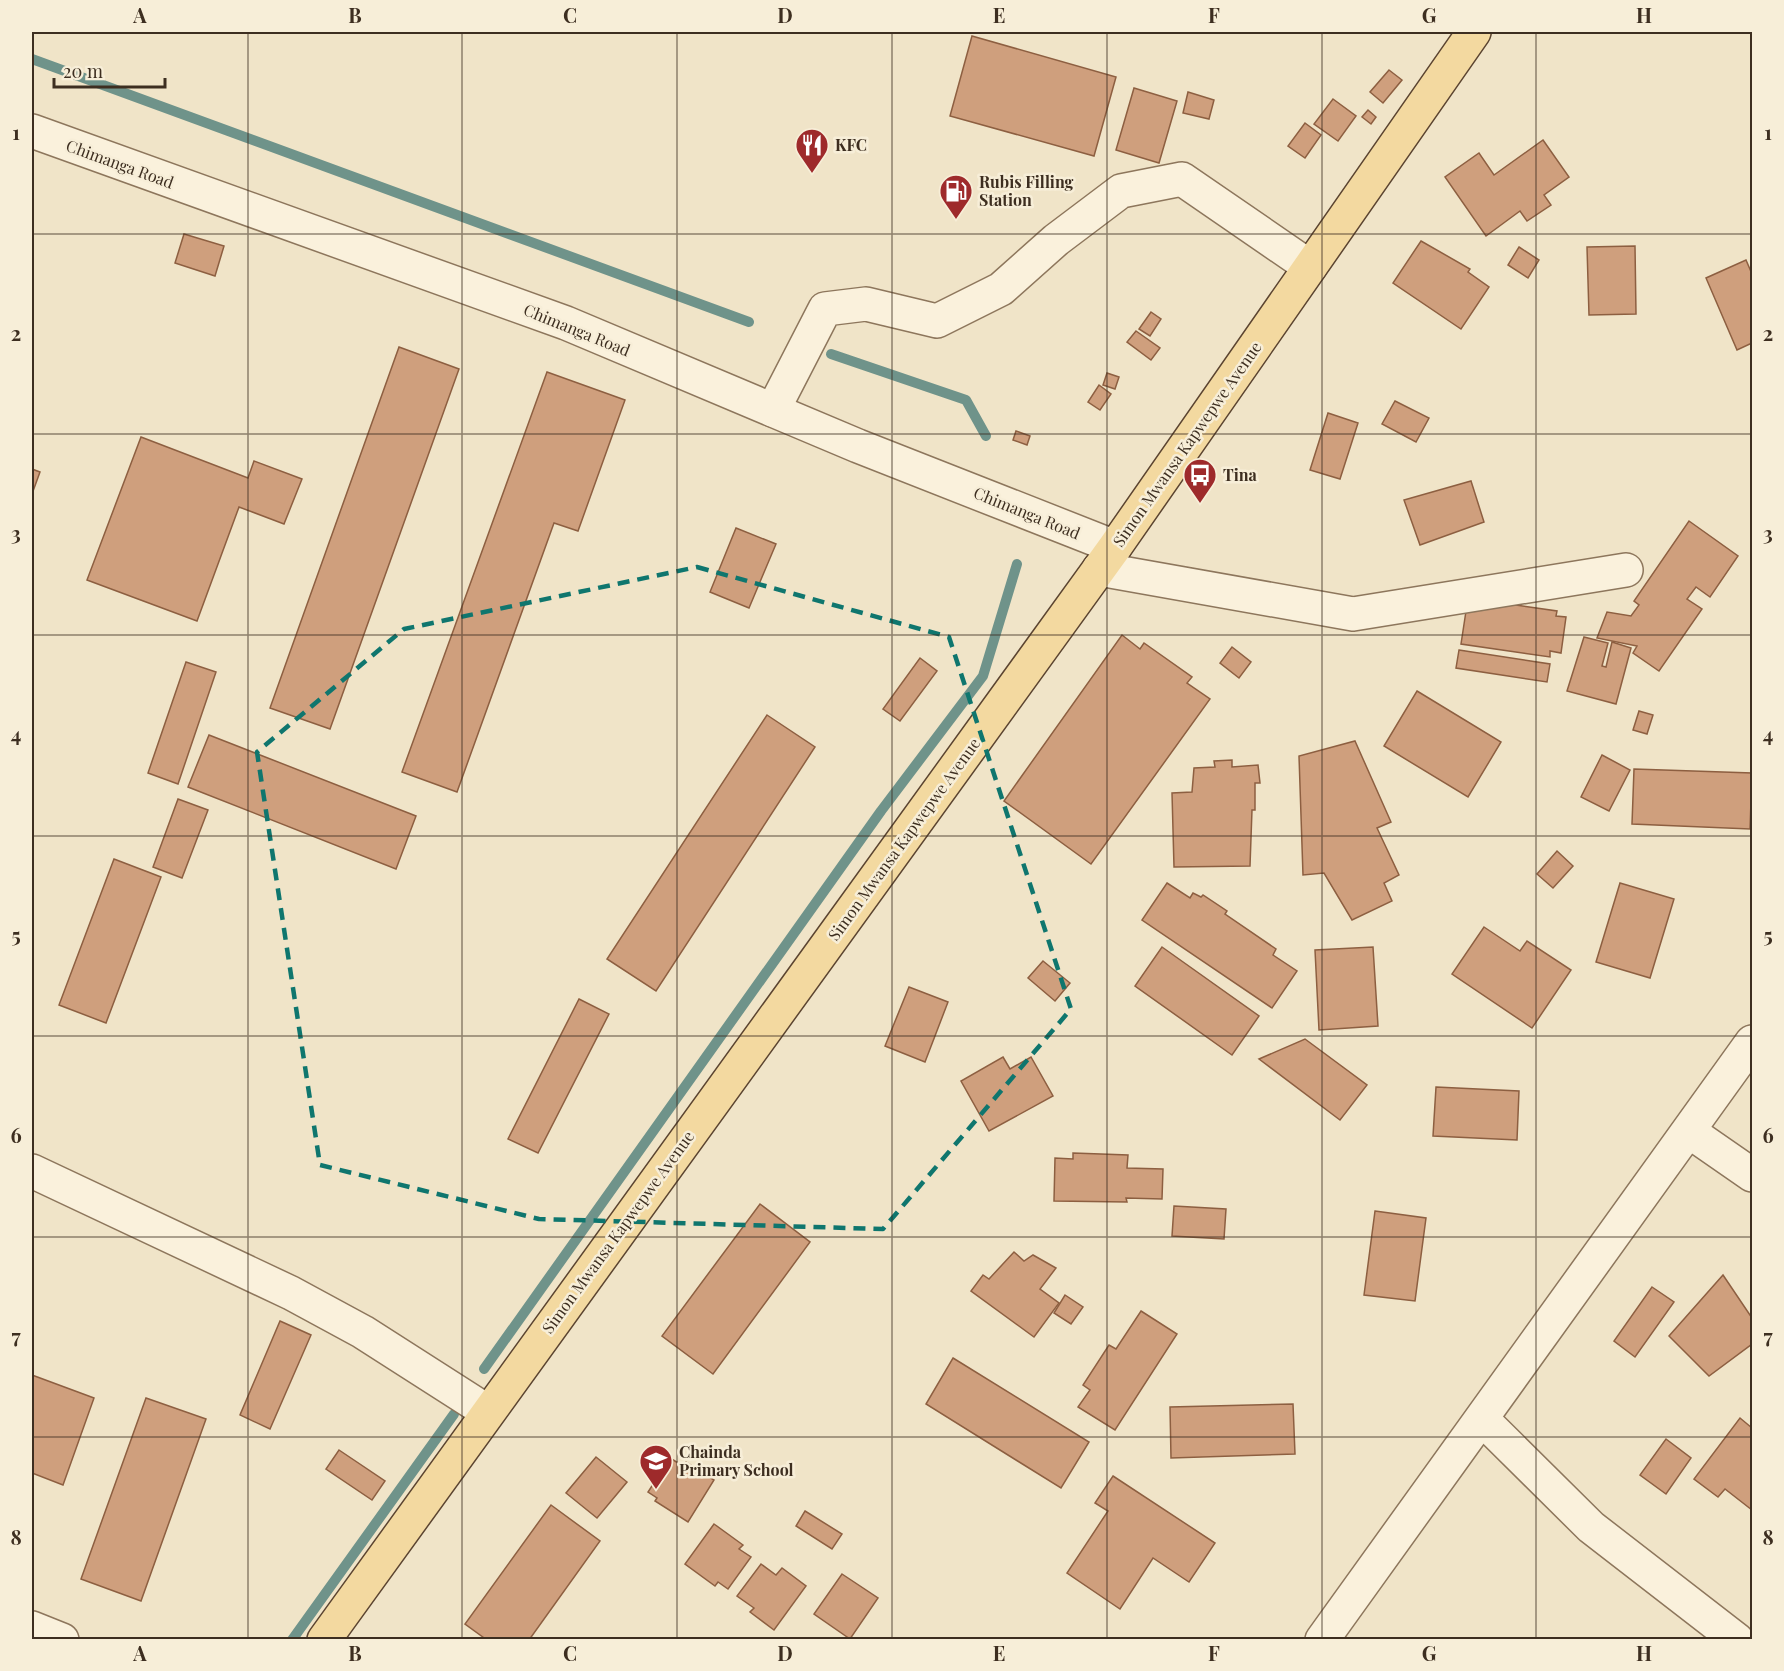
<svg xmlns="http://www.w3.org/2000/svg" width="1784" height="1671" font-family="'Playfair Display',serif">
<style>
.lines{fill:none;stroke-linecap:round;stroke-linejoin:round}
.stream{stroke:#6f938a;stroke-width:10}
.building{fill:#cf9f7d;stroke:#8d5f41;stroke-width:1.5}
.minor-casing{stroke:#8d765c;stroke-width:36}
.major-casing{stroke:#5b4430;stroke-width:36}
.minor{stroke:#faf1dc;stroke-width:33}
.major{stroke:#f3d9a0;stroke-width:33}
.marked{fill:none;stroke:#0f766e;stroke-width:4.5;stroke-dasharray:12 8;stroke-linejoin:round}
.grid{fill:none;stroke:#3d2e20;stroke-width:1.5;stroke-opacity:0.55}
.labels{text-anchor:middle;stroke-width:5;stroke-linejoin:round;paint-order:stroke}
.poi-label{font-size:16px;font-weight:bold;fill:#3d2e20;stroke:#f7eed8;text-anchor:start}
.street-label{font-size:16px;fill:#3d2e20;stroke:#f7eed8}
.neatline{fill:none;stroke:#3d2e20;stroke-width:2}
.grid-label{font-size:20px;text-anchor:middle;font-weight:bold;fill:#3d2e20}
</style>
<rect width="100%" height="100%" fill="#f0e4c8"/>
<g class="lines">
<!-- stream -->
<g class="stream">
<path d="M 32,59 L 749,322"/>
<path d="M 831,354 L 966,400 L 986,436"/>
<path d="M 484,1369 L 881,811 L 983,676 L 1017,564"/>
<path d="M 292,1640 L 454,1414"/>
</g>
</g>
<!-- building -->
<g class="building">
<path d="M 972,36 L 1116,77 L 1094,156 L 950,116 Z"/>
<path d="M 1389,70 L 1402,80 L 1383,103 L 1370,92 Z"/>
<path d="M 1134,88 L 1177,101 L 1159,163 L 1116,150 Z"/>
<path d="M 1188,92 L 1214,100 L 1209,119 L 1183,113 Z"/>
<path d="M 1333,99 L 1356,116 L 1338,141 L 1314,124 Z"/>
<path d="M 1368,110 L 1376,117 L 1371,124 L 1362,117 Z"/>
<path d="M 1305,123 L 1321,135 L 1305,158 L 1288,146 Z"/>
<path d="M 1543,140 L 1569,177 L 1544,195 L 1551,205 L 1527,221 L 1520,211 L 1486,236 L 1445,177 L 1479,153 L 1494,175 Z"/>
<path d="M 184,234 L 224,246 L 215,276 L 175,263 Z"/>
<path d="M 1421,241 L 1470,269 L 1468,272 L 1489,287 L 1461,329 L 1393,283 Z"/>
<path d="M 1635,246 L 1636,314 L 1589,315 L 1587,247 Z"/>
<path d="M 1519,247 L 1539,260 L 1528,278 L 1508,265 Z"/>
<path d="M 1746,260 L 1752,274 L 1752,343 L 1737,350 L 1706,278 Z"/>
<path d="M 1151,312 L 1161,319 L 1150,336 L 1139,329 Z"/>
<path d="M 1136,331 L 1160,348 L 1151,360 L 1127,342 Z"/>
<path d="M 399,347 L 459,369 L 330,729 L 270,708 Z"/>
<path d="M 547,372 L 625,400 L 578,531 L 554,523 L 457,792 L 402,772 Z"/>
<path d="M 1107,373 L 1119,377 L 1115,389 L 1103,385 Z"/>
<path d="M 1099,385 L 1111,394 L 1100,410 L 1088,402 Z"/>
<path d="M 1395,401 L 1429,418 L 1416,442 L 1382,424 Z"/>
<path d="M 1328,413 L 1358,423 L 1340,479 L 1310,470 Z"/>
<path d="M 1016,431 L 1030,436 L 1027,445 L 1013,440 Z"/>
<path d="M 141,437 L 248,478 L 254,461 L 302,479 L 284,524 L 239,507 L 197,621 L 87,580 Z"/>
<path d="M 32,469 L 40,472 L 32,494 Z"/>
<path d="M 1471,481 L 1484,522 L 1420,545 L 1404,500 Z"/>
<path d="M 1689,521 L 1738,556 L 1710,597 L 1696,587 L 1687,599 L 1702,609 L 1659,671 L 1633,653 L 1637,646 L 1597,638 L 1607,612 L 1631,616 L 1639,605 L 1634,601 Z"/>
<path d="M 736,528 L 776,544 L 749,608 L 710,592 Z"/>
<path d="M 1468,598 L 1557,611 L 1556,616 L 1566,617 L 1561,653 L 1550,651 L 1550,657 L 1461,644 Z"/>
<path d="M 1122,635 L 1140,649 L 1144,643 L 1192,677 L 1187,683 L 1210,699 L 1091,864 L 1004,801 Z"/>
<path d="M 1584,637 L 1608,643 L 1602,666 L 1606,667 L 1612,642 L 1631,648 L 1616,704 L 1567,691 Z"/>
<path d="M 1232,647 L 1251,662 L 1239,678 L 1220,663 Z"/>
<path d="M 1459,650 L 1550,664 L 1547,682 L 1456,668 Z"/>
<path d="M 920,658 L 937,671 L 900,721 L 883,709 Z"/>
<path d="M 186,662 L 216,672 L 178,784 L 148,773 Z"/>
<path d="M 1417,691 L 1501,742 L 1468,797 L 1384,746 Z"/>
<path d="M 1639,711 L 1653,715 L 1647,734 L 1633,730 Z"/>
<path d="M 767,715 L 815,747 L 656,991 L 607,959 Z"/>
<path d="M 209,735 L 416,816 L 396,869 L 188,787 Z"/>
<path d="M 1355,741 L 1391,822 L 1377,828 L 1399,875 L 1384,883 L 1392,901 L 1352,920 L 1324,873 L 1303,875 L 1299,756 Z"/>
<path d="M 1602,755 L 1630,770 L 1609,811 L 1581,797 Z"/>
<path d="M 1232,760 L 1232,767 L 1258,765 L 1260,783 L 1255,783 L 1255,810 L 1252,810 L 1250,866 L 1174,867 L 1172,793 L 1192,792 L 1194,768 L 1215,767 L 1214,761 Z"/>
<path d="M 1634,769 L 1752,773 L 1750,829 L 1632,824 Z"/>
<path d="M 178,799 L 208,810 L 182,878 L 153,867 Z"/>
<path d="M 1557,851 L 1573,866 L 1553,888 L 1537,874 Z"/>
<path d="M 114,859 L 161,877 L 106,1023 L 59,1005 Z"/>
<path d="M 1167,883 L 1190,898 L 1193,893 L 1201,897 L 1203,895 L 1227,911 L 1225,914 L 1276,949 L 1273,955 L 1297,971 L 1272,1008 L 1142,920 Z"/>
<path d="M 1620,883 L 1674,899 L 1650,978 L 1596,962 Z"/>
<path d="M 1484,927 L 1520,951 L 1527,941 L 1571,970 L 1532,1028 L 1452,974 Z"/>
<path d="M 1162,947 L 1259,1016 L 1232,1055 L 1135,986 Z"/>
<path d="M 1373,947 L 1378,1026 L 1319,1030 L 1315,950 Z"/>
<path d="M 1043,961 L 1070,983 L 1055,1001 L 1028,978 Z"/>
<path d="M 909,987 L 948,1002 L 925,1062 L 885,1046 Z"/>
<path d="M 579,999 L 609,1014 L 538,1153 L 508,1139 Z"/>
<path d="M 1305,1039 L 1367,1085 L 1340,1120 L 1259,1059 Z"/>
<path d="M 1003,1057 L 1010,1069 L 1031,1057 L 1053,1096 L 989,1131 L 961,1081 Z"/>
<path d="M 1436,1087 L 1519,1091 L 1517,1140 L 1433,1136 Z"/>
<path d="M 1073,1153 L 1128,1155 L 1127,1168 L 1163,1169 L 1162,1199 L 1126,1198 L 1127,1202 L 1054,1201 L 1055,1158 L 1073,1159 Z"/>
<path d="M 760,1204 L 810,1242 L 713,1374 L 662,1336 Z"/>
<path d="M 1174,1206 L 1226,1209 L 1224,1239 L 1172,1236 Z"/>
<path d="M 1375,1211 L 1426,1218 L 1415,1301 L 1364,1295 Z"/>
<path d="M 1014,1252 L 1024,1261 L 1033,1255 L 1056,1268 L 1040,1289 L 1059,1303 L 1034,1337 L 971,1291 L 983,1275 L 989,1279 Z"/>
<path d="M 1723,1275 L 1752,1318 L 1752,1344 L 1709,1376 L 1669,1336 Z"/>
<path d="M 1652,1287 L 1674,1302 L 1635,1357 L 1614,1341 Z"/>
<path d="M 1065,1295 L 1083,1307 L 1071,1324 L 1054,1313 Z"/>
<path d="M 1141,1311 L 1177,1334 L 1115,1430 L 1078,1407 L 1090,1390 L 1083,1385 L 1109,1345 L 1116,1349 Z"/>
<path d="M 280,1321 L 311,1335 L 270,1429 L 240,1415 Z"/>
<path d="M 953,1358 L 1089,1442 L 1061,1488 L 926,1404 Z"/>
<path d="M 32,1375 L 94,1398 L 63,1485 L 32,1473 Z"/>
<path d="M 146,1398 L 206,1419 L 141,1601 L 81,1579 Z"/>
<path d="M 1293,1404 L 1295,1454 L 1171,1458 L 1170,1407 Z"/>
<path d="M 1740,1418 L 1752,1428 L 1752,1510 L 1725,1489 L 1718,1497 L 1694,1479 Z"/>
<path d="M 1666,1439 L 1691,1458 L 1666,1494 L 1640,1475 Z"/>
<path d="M 339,1450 L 385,1481 L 372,1500 L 326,1469 Z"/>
<path d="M 596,1457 L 627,1482 L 597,1518 L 566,1493 Z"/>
<path d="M 670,1458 L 683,1466 L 686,1462 L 714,1480 L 688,1522 L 655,1501 L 657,1498 L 648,1492 Z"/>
<path d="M 1113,1476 L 1215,1543 L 1189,1582 L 1153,1558 L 1120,1609 L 1067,1573 L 1108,1511 L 1095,1503 Z"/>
<path d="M 551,1505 L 600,1541 L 529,1640 L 487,1640 L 465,1624 Z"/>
<path d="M 805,1511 L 842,1534 L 832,1549 L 796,1526 Z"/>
<path d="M 714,1524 L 743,1545 L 739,1549 L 751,1557 L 728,1589 L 718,1582 L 715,1586 L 685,1564 Z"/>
<path d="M 761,1564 L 776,1575 L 782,1568 L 806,1586 L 774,1630 L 750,1612 L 754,1608 L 737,1596 Z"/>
<path d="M 842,1574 L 878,1598 L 850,1639 L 814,1614 Z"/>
</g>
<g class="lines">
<defs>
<g id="minor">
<path d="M 32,131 L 566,323 L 858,446 L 1115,547"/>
<path d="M 773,410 L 825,309 L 866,304 L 937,321 L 1001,289 L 1056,240 L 1121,191 L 1182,179 L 1310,267"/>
<path d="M 1099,569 L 1353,614 L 1626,570"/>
<path d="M 1690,1132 L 1752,1175"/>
<path d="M 32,1171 L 291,1293 L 363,1332 L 488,1412"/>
<path d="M 1482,1419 L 1591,1527 L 1737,1640"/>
<path d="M 32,1628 L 62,1640"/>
<path d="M 1322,1640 L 1752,1042"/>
</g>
<path id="major" d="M 324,1640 L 1115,547 L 1474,32"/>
</defs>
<!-- minor casing -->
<use href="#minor" class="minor-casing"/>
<!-- major casing -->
<use href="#major" class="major-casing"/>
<!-- minor -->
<use href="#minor" class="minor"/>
<!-- major -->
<use href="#major" class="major"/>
</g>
<!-- marked area -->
<path class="marked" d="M 697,567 L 949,637 L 1071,1009 L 883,1229 L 539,1219 L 320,1165 L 257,752 L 404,629 Z"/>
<!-- grid -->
<path class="grid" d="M 248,32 L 248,1640M 462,32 L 462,1640M 677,32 L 677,1640M 892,32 L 892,1640M 1107,32 L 1107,1640M 1322,32 L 1322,1640M 1536,32 L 1536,1640M 32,234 L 1752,234M 32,434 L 1752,434M 32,635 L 1752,635M 32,836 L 1752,836M 32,1036 L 1752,1036M 32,1237 L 1752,1237M 32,1437 L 1752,1437"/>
<!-- icons -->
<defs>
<symbol id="restaurant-pin" viewBox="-11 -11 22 30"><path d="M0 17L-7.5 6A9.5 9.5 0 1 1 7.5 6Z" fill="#9e2a2b" stroke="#f7eed8"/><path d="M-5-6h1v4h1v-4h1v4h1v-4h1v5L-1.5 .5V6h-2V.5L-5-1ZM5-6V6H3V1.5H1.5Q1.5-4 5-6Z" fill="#fff"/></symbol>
<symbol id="fuel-pin" viewBox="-11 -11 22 30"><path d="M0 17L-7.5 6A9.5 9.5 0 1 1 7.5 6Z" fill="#9e2a2b" stroke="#f7eed8"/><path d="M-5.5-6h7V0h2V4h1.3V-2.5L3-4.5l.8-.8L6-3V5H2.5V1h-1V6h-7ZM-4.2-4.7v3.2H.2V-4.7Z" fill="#fff"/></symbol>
<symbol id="bus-pin" viewBox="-11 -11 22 30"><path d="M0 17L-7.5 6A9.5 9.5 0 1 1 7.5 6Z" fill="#9e2a2b" stroke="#f7eed8"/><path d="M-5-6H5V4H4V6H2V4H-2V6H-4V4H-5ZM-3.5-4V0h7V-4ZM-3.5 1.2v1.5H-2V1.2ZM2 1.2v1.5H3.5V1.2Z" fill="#fff"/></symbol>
<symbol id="school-pin" viewBox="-11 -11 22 30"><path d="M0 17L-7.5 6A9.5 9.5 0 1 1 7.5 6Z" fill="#9e2a2b" stroke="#f7eed8"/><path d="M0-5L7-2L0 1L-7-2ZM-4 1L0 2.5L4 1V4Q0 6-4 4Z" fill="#fff"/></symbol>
</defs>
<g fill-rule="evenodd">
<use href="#restaurant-pin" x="793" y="126" width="38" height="52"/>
<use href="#fuel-pin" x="937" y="172" width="38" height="52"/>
<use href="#bus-pin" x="1181" y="456" width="38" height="52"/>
<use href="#school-pin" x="637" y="1442" width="38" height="52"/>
</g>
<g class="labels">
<!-- poi labels -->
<g class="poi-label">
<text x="835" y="151">KFC</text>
<text x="979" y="188">Rubis Filling<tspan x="979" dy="18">Station</tspan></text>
<text x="1223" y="481">Tina</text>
<text x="679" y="1458">Chainda<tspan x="679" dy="18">Primary School</tspan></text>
</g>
<!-- street labels -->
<g class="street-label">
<text transform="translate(120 164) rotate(20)" y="6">Chimanga Road</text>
<text transform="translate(577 330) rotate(22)" y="6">Chimanga Road</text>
<text transform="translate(1187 444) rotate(-55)" y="6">Simon Mwansa Kapwepwe Avenue</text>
<text transform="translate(1027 513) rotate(22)" y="6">Chimanga Road</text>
<text transform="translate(904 839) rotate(-54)" y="6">Simon Mwansa Kapwepwe Avenue</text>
<text transform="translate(618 1232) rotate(-54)" y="6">Simon Mwansa Kapwepwe Avenue</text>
</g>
</g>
<!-- border -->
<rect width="1784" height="1671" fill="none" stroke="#f7eed8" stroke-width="66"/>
<!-- scale -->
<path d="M54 78v9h111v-9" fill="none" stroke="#3d2e20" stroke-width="3"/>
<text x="63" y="78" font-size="18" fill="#3d2e20" stroke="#f7eed8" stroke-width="4.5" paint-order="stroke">20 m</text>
<rect x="33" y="33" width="1718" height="1605" class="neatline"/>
<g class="grid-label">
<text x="140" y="23">A</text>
<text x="355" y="23">B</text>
<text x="570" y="23">C</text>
<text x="785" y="23">D</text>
<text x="999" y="23">E</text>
<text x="1214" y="23">F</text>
<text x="1429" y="23">G</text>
<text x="1644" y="23">H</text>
<text x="16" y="140">1</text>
<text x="1768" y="140">1</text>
<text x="16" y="341">2</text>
<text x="1768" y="341">2</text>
<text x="16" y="541">3</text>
<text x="1768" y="541">3</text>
<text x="16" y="742">4</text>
<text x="1768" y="742">4</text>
<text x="16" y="943">5</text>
<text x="1768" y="943">5</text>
<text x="16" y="1143">6</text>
<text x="1768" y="1143">6</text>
<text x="16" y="1344">7</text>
<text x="1768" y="1344">7</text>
<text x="16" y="1545">8</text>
<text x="1768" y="1545">8</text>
<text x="140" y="1661">A</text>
<text x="355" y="1661">B</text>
<text x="570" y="1661">C</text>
<text x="785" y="1661">D</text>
<text x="999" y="1661">E</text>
<text x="1214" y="1661">F</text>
<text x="1429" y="1661">G</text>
<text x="1644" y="1661">H</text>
</g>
</svg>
